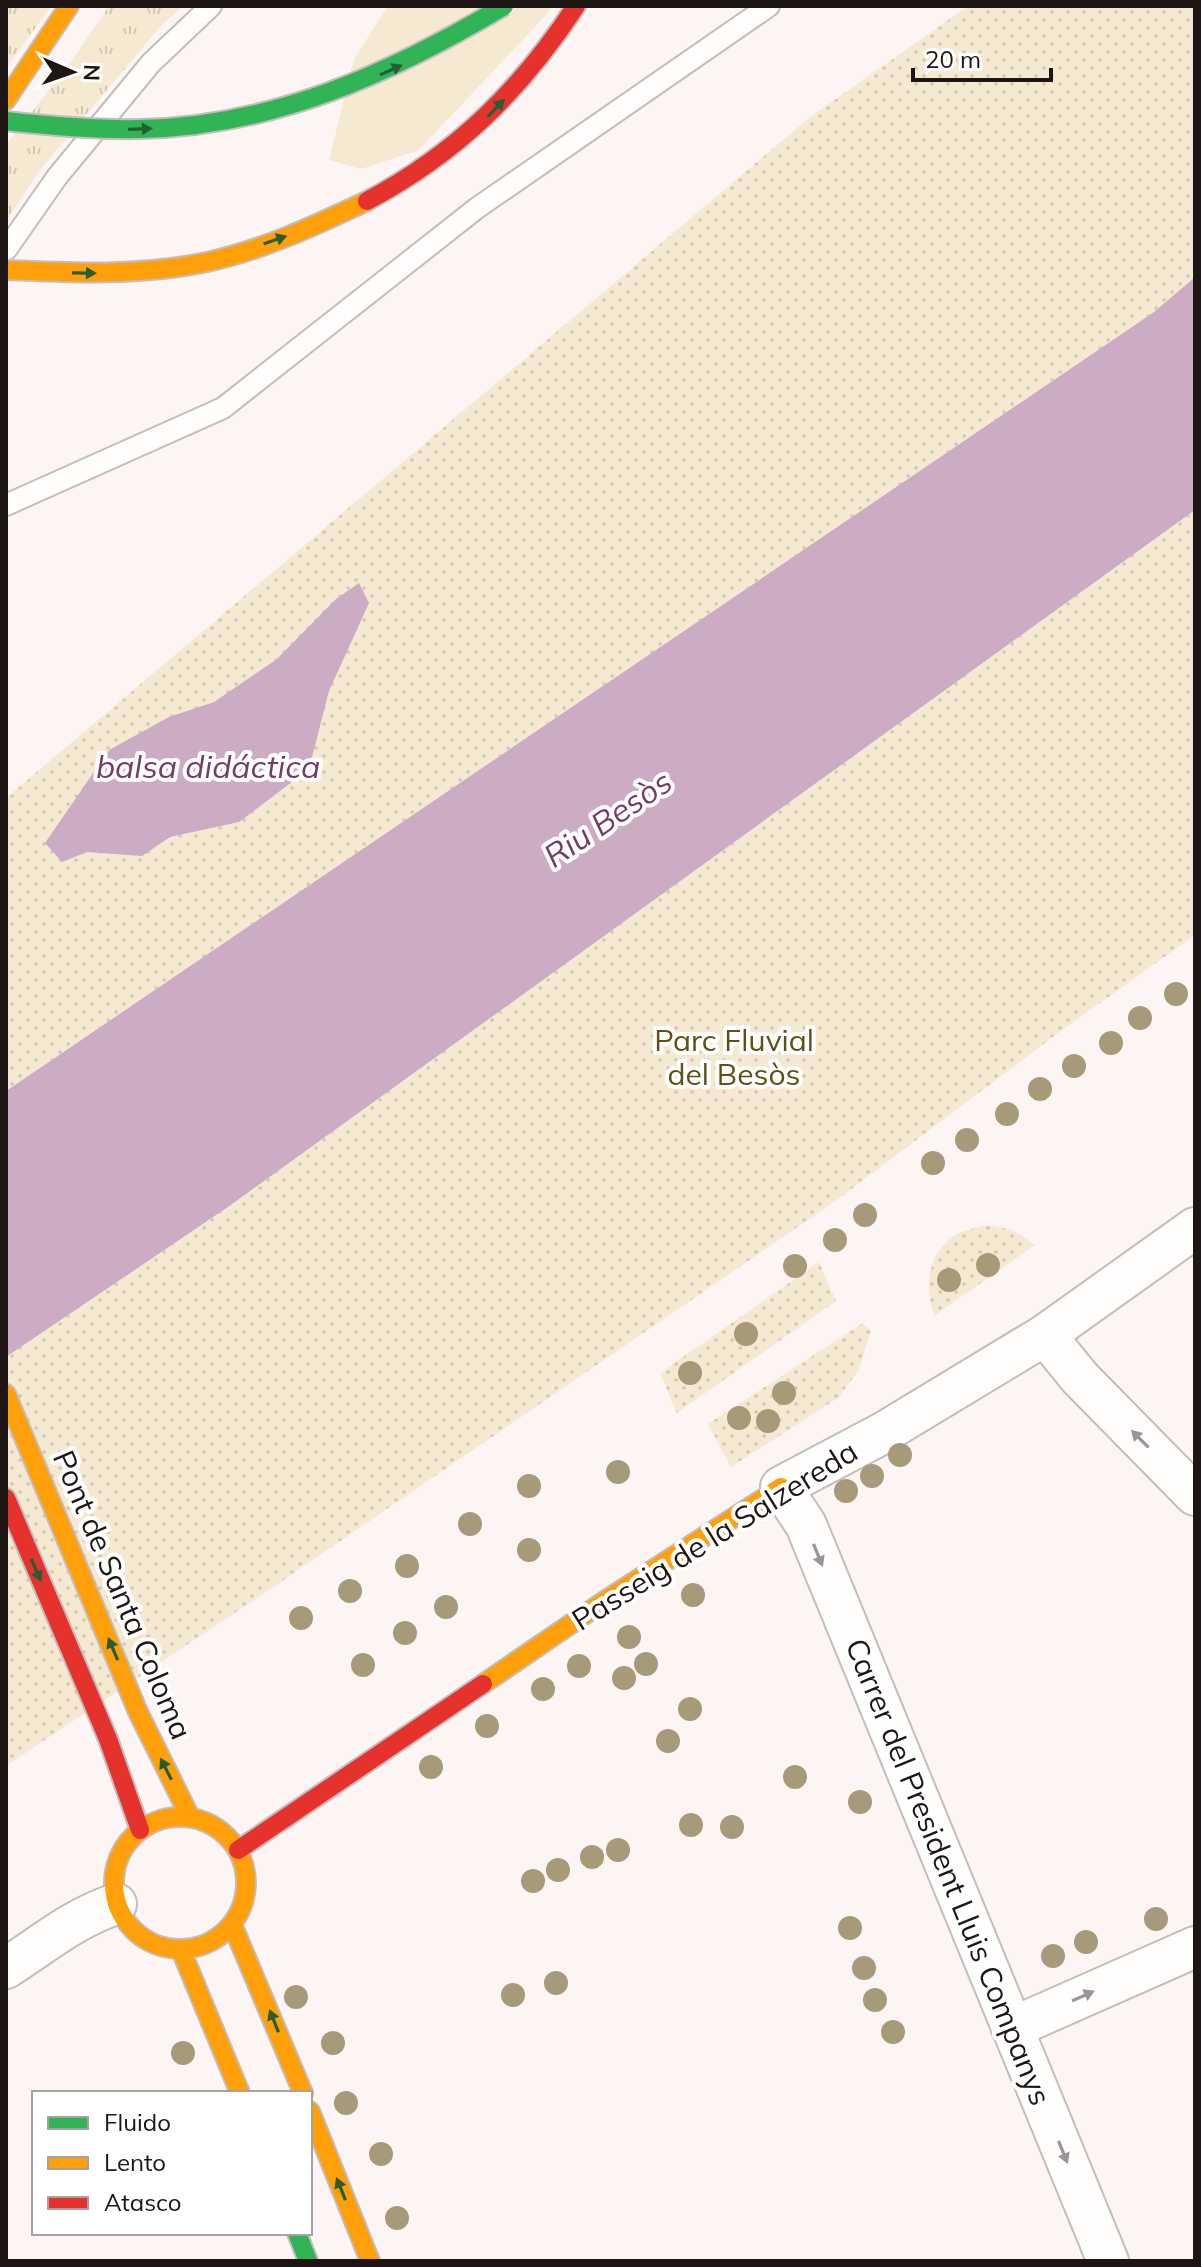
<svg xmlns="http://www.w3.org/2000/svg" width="1201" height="2267" font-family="Mulish,sans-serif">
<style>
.grass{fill:url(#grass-tufts)}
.park{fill:url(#park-dots)}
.pitch{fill:#f5ead1}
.water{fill:#ccacc4}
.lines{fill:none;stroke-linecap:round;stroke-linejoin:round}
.lane-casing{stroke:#c3bdbb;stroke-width:24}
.street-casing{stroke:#c3bdbb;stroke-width:44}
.fast-casing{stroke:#c3bdbb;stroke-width:22}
.slow-casing{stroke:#c3bdbb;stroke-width:22}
.jam-casing{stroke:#c3bdbb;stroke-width:22}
.lane{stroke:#fffefd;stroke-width:20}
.street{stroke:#fffefd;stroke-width:40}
.fast{stroke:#30b455;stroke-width:18}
.slow{stroke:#ff9f0a;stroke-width:18}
.jam{stroke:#e5322d;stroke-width:18}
.fast-bridge-casing{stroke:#c3bdbb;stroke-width:22;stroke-linecap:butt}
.fast-bridge{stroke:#30b455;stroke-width:18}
.tree{fill:#a79a79}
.oneway{fill:#265d32}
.oneway2{fill:#999695}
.labels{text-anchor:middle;stroke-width:8;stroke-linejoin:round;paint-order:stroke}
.park-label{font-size:30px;fill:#614f14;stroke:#fff}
.street-label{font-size:30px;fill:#1d1615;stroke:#fff}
.water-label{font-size:32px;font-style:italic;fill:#733d6a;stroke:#fff}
</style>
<defs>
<pattern id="grass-tufts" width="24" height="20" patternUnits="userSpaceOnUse" patternTransform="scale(2)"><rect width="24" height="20" fill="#f5ead1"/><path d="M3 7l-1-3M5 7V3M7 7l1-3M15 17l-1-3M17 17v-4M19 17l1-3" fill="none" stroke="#d2c8b3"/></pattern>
<pattern id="park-dots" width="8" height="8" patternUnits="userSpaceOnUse" patternTransform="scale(2)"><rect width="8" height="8" fill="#f5ead1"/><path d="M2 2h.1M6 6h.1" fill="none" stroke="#d2c8b3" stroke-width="1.8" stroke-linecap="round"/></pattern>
</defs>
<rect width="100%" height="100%" fill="#fcf5f4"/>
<!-- grass -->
<g class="grass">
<path d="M 6,6 L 51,6 L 6,69 Z"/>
<path d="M 109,6 L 183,6 L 160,27 L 40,170 L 6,221 L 6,145 L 70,63 Z"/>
</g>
<!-- park -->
<g class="park">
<path d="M 968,6 L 1195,6 L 1195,277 L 1154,312 L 6,1091 L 6,798 L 809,118 Z"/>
<path d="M 1195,510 L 1195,935 L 1058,1033 L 837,1200 L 269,1590 L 6,1766 L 6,1357 L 228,1207 Z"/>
<path d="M 987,1225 L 1013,1230 L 1035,1245 L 934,1316 C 924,1284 927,1250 961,1232 C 969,1229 979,1227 987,1225 Z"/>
<path d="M 819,1262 L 836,1301 L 677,1413 L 660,1373 Z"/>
<path d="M 863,1323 L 871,1330 L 859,1370 L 838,1398 L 731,1467 L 708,1424 Z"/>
</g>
<!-- pitch -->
<path class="pitch" d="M 388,6 L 552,6 L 546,15 L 419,150 L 361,169 L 329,160 L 354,59 Z"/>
<!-- water -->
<g class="water">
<path d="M 1195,277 L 1195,510 L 228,1207 L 6,1357 L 6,1091 L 1154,312 Z"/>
<path d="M 359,583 L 369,603 L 329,691 L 309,769 L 239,822 L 170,837 L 142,856 L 87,852 L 62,862 L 45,843 L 109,750 L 169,717 L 214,702 L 277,659 L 336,599 Z"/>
</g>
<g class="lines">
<defs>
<g id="lane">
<path d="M 6,250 L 57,177 L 151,63 L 211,6"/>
<path d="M 6,505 L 223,408 L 477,208 L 769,6"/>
</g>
<g id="street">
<path d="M 1045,1335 L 1080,1378 L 1195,1495"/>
<path d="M 6,1968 C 44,1944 72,1919 116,1904"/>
<path d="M 1012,2028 L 1195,1947"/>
<path d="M 1108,2261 L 806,1525 L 781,1487 L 883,1433 L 1045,1335 L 1195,1228"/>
</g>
<path id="fast" d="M 297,2233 L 308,2261"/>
<g id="slow">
<path d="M 6,100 L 69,6"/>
<path d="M 6,270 C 73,273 141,276 207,262 C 263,250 316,225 367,201"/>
<path d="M 6,1394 L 138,1712 L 190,1817"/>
<path d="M 483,1684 L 606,1600 L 781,1487"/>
<circle cx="180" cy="1883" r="66"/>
<path d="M 232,1924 L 303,2093"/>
<path d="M 181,1950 L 240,2093"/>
<path d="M 310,2111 L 370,2261"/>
</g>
<g id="jam">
<path d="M 367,201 C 457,153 520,91 576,6"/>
<path d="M 6,1498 L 108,1739 L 140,1830"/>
<path d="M 238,1850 L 483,1684"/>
</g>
</defs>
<!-- lane casing -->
<use href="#lane" class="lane-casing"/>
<!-- street casing -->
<use href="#street" class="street-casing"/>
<!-- fast casing -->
<use href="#fast" class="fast-casing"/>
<!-- slow casing -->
<use href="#slow" class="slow-casing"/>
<!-- jam casing -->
<use href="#jam" class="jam-casing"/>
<!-- lane -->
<use href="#lane" class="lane"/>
<!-- street -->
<use href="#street" class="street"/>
<!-- fast -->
<use href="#fast" class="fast"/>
<!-- slow -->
<use href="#slow" class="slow"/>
<!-- jam -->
<use href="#jam" class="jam"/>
<defs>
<path id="fast-bridge" d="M 6,121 C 51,126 95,130 140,129 C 274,126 390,74 504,6"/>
</defs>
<!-- fast-bridge casing -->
<use href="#fast-bridge" class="fast-bridge-casing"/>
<!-- fast-bridge -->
<use href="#fast-bridge" class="fast-bridge"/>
</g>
<!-- trees -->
<g class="tree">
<circle cx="1176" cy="994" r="12"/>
<circle cx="1140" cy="1018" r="12"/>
<circle cx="1111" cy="1043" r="12"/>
<circle cx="1074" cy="1066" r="12"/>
<circle cx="1040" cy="1089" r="12"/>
<circle cx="1007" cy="1114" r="12"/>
<circle cx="967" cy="1140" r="12"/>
<circle cx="933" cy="1163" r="12"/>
<circle cx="865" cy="1215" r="12"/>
<circle cx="835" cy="1240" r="12"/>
<circle cx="988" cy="1265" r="12"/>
<circle cx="795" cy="1266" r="12"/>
<circle cx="949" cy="1280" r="12"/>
<circle cx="746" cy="1334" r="12"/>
<circle cx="690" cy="1373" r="12"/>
<circle cx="784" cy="1393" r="12"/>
<circle cx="739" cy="1418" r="12"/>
<circle cx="768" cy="1421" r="12"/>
<circle cx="900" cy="1455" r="12"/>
<circle cx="618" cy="1472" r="12"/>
<circle cx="872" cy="1476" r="12"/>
<circle cx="529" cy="1486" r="12"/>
<circle cx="846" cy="1491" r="12"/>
<circle cx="470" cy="1524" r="12"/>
<circle cx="529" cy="1550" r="12"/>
<circle cx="407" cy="1566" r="12"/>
<circle cx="350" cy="1591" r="12"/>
<circle cx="693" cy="1595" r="12"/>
<circle cx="446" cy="1607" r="12"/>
<circle cx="301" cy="1618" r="12"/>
<circle cx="405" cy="1633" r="12"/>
<circle cx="629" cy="1637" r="12"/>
<circle cx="646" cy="1664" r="12"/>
<circle cx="363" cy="1665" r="12"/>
<circle cx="579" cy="1666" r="12"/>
<circle cx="624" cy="1678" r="12"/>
<circle cx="543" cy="1689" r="12"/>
<circle cx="690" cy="1709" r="12"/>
<circle cx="487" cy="1726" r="12"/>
<circle cx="668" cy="1741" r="12"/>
<circle cx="431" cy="1767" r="12"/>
<circle cx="795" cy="1777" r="12"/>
<circle cx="860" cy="1802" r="12"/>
<circle cx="691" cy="1825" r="12"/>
<circle cx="732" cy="1827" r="12"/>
<circle cx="618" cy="1850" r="12"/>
<circle cx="592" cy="1857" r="12"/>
<circle cx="558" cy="1870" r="12"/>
<circle cx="533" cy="1881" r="12"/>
<circle cx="1156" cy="1919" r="12"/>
<circle cx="850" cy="1928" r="12"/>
<circle cx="1086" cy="1942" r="12"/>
<circle cx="1053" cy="1956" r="12"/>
<circle cx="864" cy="1968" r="12"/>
<circle cx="556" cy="1983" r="12"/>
<circle cx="513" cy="1995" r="12"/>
<circle cx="296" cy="1997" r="12"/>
<circle cx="875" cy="2000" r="12"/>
<circle cx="893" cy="2032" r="12"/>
<circle cx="333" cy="2043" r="12"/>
<circle cx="183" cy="2053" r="12"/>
<circle cx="346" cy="2103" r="12"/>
<circle cx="381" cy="2154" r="12"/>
<circle cx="397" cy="2218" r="12"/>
</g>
<!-- one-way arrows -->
<defs><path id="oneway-solid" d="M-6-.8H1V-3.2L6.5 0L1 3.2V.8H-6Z" transform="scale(2)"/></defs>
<g class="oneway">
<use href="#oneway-solid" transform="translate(391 70) rotate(-24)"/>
<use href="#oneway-solid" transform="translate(496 108) rotate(-46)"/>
<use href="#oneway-solid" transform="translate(140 129) rotate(-2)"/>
<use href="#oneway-solid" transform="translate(275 240) rotate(-19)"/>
<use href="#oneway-solid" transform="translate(84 273) rotate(1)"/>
<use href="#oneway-solid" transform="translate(36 1570) rotate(67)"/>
<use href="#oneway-solid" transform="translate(113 1649) rotate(-113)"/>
<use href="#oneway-solid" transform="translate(166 1769) rotate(-117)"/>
<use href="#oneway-solid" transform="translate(274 2021) rotate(-112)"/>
<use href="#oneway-solid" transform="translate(341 2189) rotate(-112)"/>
</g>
<g class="oneway2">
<use href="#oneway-solid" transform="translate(1140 1439) rotate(-135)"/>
<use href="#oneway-solid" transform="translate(818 1555) rotate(68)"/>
<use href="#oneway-solid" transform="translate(1083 1996) rotate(-24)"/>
<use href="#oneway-solid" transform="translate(1063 2152) rotate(68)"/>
</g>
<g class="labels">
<!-- park labels -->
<g class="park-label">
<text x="734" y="1051">Parc Fluvial<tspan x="734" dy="34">del Besòs</tspan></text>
</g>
<!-- street labels -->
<g class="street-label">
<text transform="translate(715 1536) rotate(-32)" y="10">Passeig de la Salzereda</text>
<text transform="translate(122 1595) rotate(67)" y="10">Pont de Santa Coloma</text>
<text transform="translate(948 1872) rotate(68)" y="10">Carrer del President Lluis Companys</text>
</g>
<!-- water labels -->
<g class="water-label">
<text x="208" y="778">balsa didáctica</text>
<text transform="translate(608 819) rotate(-34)" y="11">Riu Besòs</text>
</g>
</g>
<!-- border -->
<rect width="1201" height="2267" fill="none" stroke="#1d1615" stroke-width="16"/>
<!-- legend -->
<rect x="32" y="2091" width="280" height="144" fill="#ffffff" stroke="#a5a2a1" stroke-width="2"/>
<rect x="48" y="2117" width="40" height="12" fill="#30b455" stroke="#a5a2a1" stroke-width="2"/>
<text x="104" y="2131" font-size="24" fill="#1d1615">Fluido</text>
<rect x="48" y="2157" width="40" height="12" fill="#ff9f0a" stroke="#a5a2a1" stroke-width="2"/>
<text x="104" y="2171" font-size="24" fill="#1d1615">Lento</text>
<rect x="48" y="2197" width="40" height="12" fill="#e5322d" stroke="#a5a2a1" stroke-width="2"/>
<text x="104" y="2211" font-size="24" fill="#1d1615">Atasco</text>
<!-- north arrow -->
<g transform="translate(72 72) rotate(92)" stroke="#ffffff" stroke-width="6" paint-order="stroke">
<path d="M0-6L14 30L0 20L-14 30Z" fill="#1d1615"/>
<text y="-12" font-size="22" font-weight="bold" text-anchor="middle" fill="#1d1615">N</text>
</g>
<!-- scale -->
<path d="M913 68v12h138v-12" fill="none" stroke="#1d1615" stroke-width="4"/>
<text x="925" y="68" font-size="24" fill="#1d1615" stroke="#ffffff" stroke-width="6" paint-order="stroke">20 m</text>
</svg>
